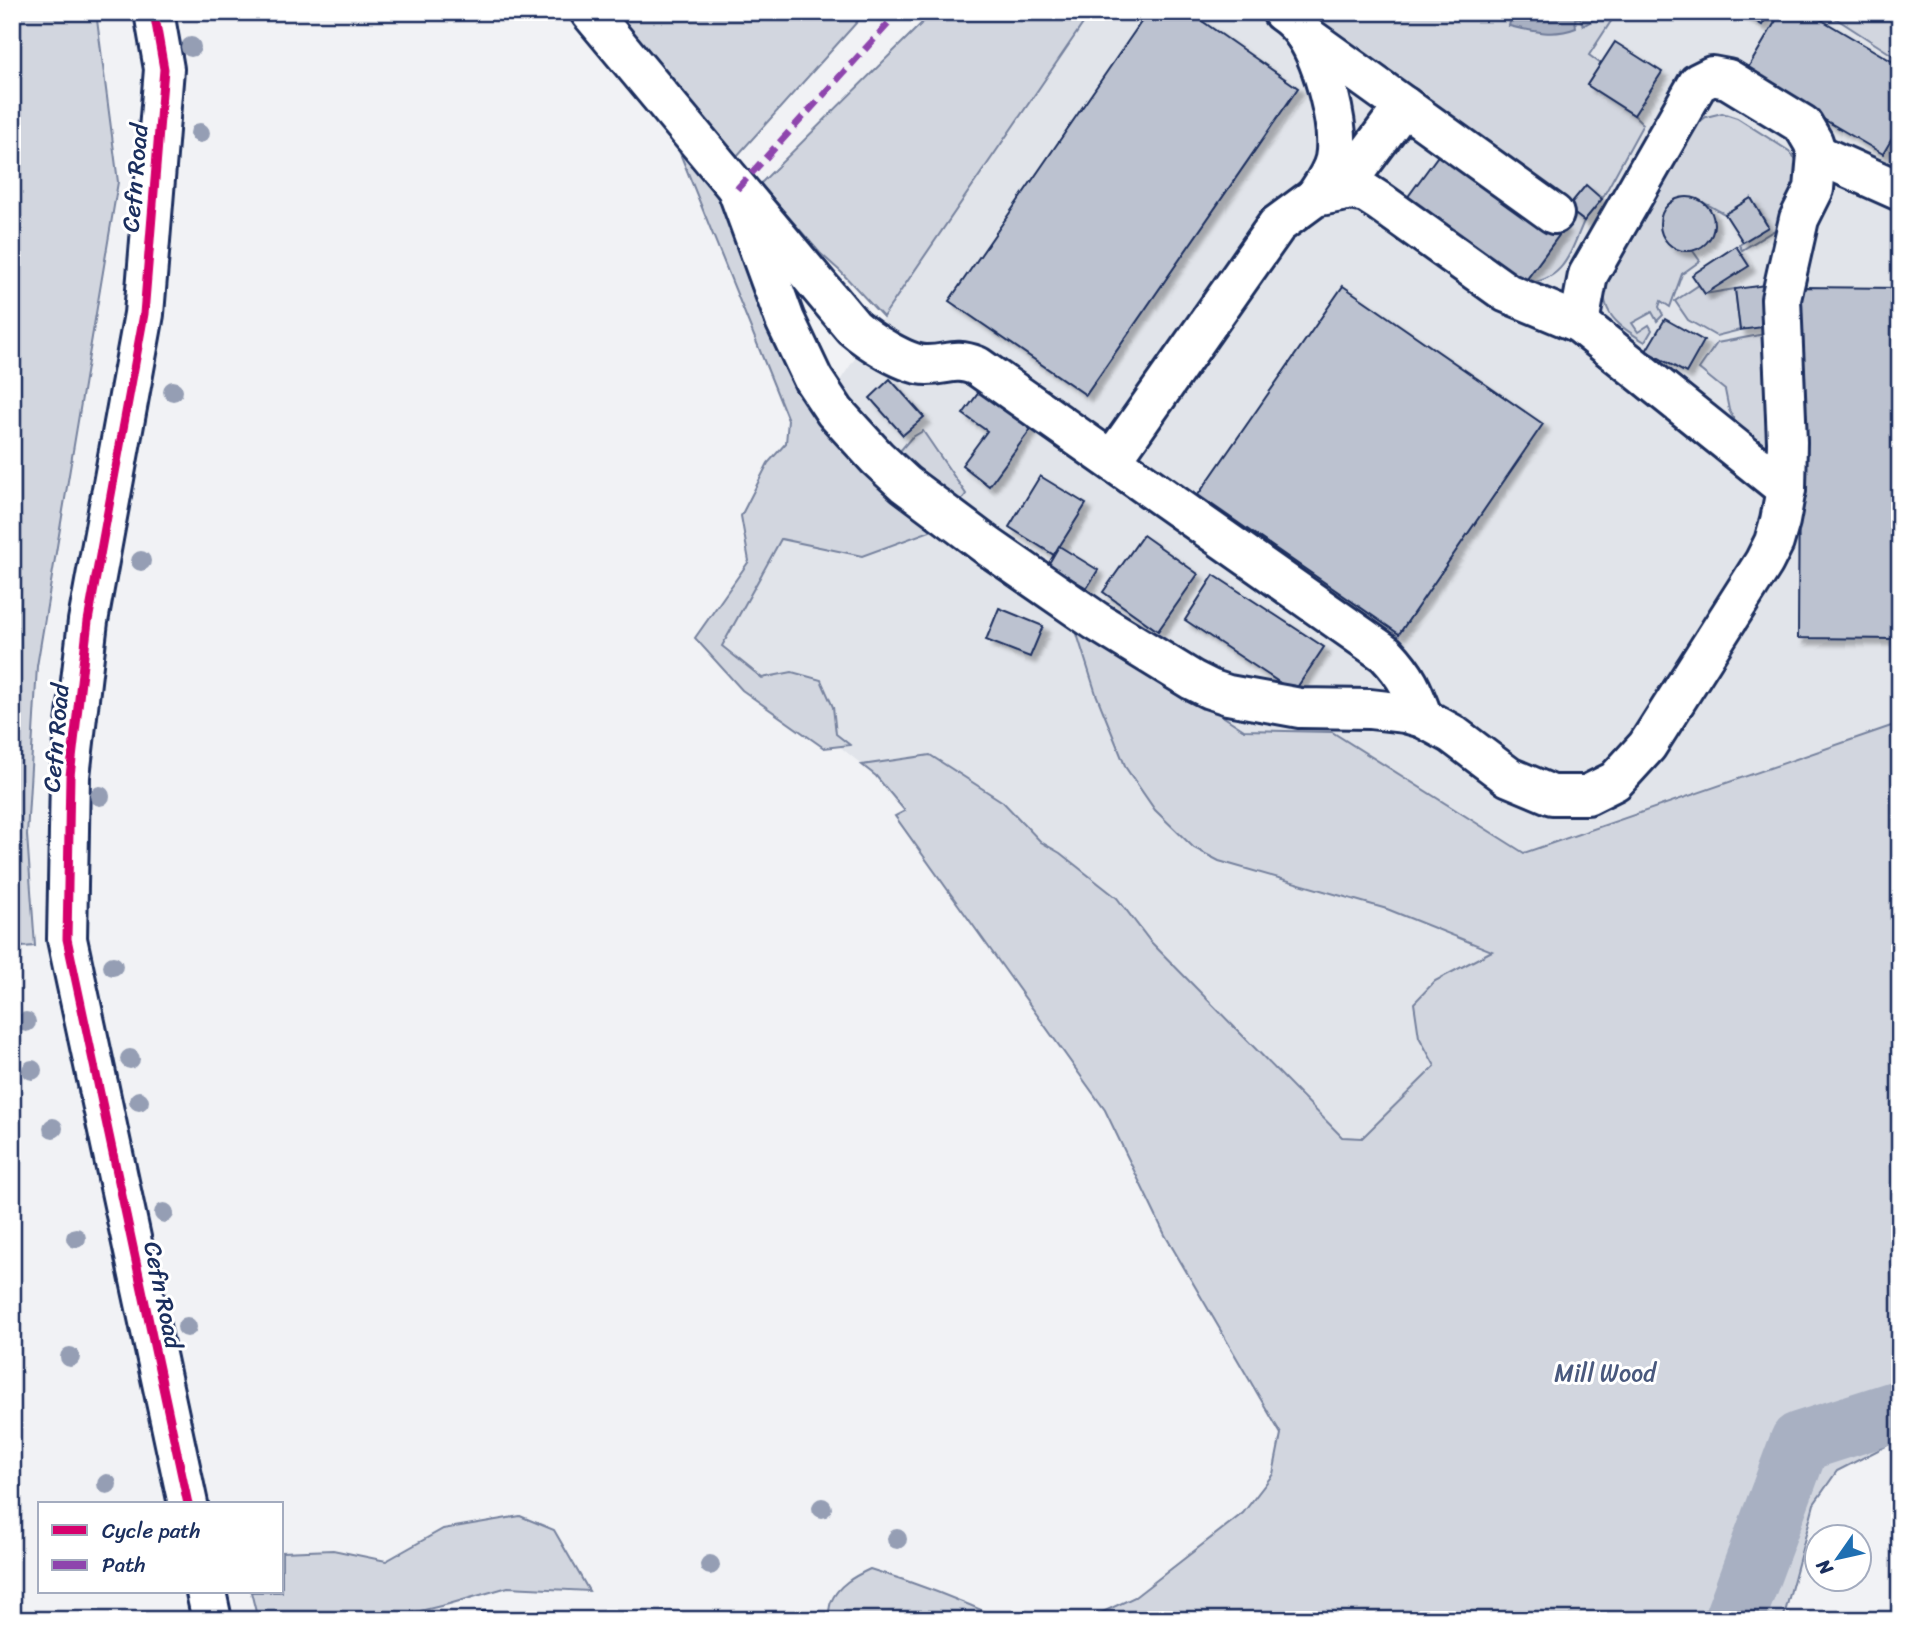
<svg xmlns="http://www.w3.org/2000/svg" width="1912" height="1632" font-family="Sriracha,sans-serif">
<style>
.built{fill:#e1e4ea}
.green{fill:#d2d6df;stroke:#76829e;stroke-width:2}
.water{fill:#a8b0c2;stroke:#707c9a;stroke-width:2}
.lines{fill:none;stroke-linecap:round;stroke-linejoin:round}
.river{stroke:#a8b0c2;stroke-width:61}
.building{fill:#bcc2d0;stroke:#1b2f5e;stroke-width:2;filter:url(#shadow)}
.minor-casing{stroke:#1b2f5e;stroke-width:44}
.minor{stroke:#fff;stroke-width:38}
.quiet{stroke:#8e44ad;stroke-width:7;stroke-dasharray:14 7;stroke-linecap:butt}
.cycleway-casing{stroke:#fff;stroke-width:13}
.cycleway{stroke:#d6006c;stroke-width:9}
.tree{fill:#959eb4}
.labels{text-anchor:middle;stroke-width:6;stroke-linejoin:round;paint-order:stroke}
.street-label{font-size:24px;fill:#1b2f5e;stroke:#fff}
.park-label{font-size:24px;fill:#49597e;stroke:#fff}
</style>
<defs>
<filter id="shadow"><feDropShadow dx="6" dy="6" stdDeviation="2" flood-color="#0004"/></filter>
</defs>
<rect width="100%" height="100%" fill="#f1f2f5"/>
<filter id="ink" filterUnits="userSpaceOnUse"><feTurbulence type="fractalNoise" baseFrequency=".0143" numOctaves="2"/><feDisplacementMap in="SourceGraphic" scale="14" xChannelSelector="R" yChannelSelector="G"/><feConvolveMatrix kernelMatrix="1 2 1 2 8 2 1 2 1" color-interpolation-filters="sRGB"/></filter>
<g filter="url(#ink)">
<!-- built -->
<path class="built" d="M 1091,12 L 1900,12 L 1900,808 L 1465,1273 L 905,812 L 876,776 L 839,746 L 849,744 L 722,647 L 802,502 L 792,451 Z"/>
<!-- green -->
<g class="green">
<path d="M 12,12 L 96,12 L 118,182 L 37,666 L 27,835 L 35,946 L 22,947 L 18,934 L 12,935 Z"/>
<path d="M 614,12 L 866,12 L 737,156 Z"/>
<path d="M 933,12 L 1091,12 L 883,317 L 841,272 L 820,253 L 760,184 Z"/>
<path d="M 1291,12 L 1617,12 L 1589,55 L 1601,64 L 1587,85 L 1634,115 L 1643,124 L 1602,199 L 1568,208 L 1584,221 C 1570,253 1564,282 1524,283 L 1571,219 Z"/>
<path d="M 1826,12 L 1900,12 L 1900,60 Z"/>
<path d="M 1722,113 L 1737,118 L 1789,151 L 1797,161 L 1800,174 L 1778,228 L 1742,250 L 1739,245 L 1768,227 L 1751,198 L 1725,214 C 1715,209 1700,199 1690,198 C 1651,193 1649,254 1693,251 L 1700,261 L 1682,274 L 1670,307 L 1661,301 L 1659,307 L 1663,315 L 1657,321 L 1652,312 L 1632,323 L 1638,332 L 1649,325 L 1652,330 L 1645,342 C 1612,322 1599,311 1605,271 L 1694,126 L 1706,117 Z"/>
<path d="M 673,136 L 731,214 L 757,286 L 906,472 L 900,451 L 911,438 L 923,431 L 966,494 L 944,526 L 862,556 L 781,539 L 722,646 L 762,678 L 792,672 L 821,680 L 833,707 L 836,734 L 850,745 L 824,748 L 742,690 L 695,638 L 749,561 L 741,516 L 768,463 L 786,443 L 788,420 Z"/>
<path d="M 1699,285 L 1705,294 L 1735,289 L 1740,330 L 1716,336 L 1688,320 L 1675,301 Z"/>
<path d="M 1770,333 L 1775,454 L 1738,427 L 1729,410 L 1725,390 L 1699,369 L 1717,343 Z"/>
<path d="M 1072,618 L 1244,730 L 1332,732 L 1524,853 L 1900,723 L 1900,1439 L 1837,1471 L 1814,1504 L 1783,1620 L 1086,1620 L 1135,1597 L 1243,1513 L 1273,1474 L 1281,1434 L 1165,1235 L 1105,1110 L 895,816 L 905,811 L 876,776 L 862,765 L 930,755 L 1003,802 L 1041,842 L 1060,853 L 1117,898 L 1150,941 L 1342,1137 L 1362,1138 L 1435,1066 L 1419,1037 L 1414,1003 L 1435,981 L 1492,951 L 1387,909 L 1219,861 L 1194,848 L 1155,810 L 1126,768 L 1096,694 Z"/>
<path d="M 520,1516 L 554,1530 L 589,1591 L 508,1587 L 449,1604 L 383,1620 L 258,1620 L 251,1592 L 282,1592 L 282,1552 L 333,1550 L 386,1561 L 443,1529 Z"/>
<path d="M 870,1569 C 916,1583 960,1600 1004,1620 L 828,1620 C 829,1614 829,1607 831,1602 C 838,1585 855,1576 870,1569 Z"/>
</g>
<!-- water -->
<path class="water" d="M 1498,12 L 1603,12 L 1601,15 L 1583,26 L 1580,18 L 1575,19 L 1576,28 C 1554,37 1531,31 1509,26 L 1511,17 Z"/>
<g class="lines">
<!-- river -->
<path class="river" d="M 1734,1620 L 1800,1442 L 1900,1410"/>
</g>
<!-- building -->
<g class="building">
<path d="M 1148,12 L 1189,12 L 1298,88 L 1086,395 L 949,301 Z"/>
<path d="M 1741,12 L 1770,12 L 1762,25 Z"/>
<path d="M 1781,12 L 1808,12 L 1900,66 L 1900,125 L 1883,154 L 1745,73 Z"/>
<path d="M 1615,42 L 1662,72 L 1634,115 L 1587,85 Z"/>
<path d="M 1448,142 L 1565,227 L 1524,283 L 1407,198 Z"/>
<path d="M 1586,185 L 1602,199 L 1584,221 L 1567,208 Z"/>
<circle cx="1687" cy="224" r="27"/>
<path d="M 1751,198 L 1768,227 L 1743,242 L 1725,214 Z"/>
<path d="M 1736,246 L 1749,266 L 1705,294 L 1692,275 Z"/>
<path d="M 1766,285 L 1771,326 L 1740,330 L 1735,289 Z"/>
<path d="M 1343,286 L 1543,424 L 1399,634 L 1198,495 Z"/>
<path d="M 1800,287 L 1900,288 L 1900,639 L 1798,638 Z"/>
<path d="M 1665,319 L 1704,341 L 1686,373 L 1646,351 Z"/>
<path d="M 890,379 L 924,417 L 903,435 L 870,398 Z"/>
<path d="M 985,384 L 1036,422 L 989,486 L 962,465 L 987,431 L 963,414 Z"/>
<path d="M 1040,476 L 1086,504 L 1054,555 L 1009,527 Z"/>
<path d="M 1143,535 L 1198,574 L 1158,631 L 1103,592 Z"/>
<path d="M 1059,546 L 1098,570 L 1087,588 L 1048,565 Z"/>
<path d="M 1214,575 L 1324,647 L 1294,692 L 1185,620 Z"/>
<path d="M 999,608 L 1043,626 L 1030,657 L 986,640 Z"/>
<path d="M 482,1611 L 547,1613 L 547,1620 L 482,1620 Z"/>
</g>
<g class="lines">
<defs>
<g id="minor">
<path d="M 154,12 L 164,69 L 144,314 L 88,621 L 70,776 L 67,939 L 188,1504"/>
<path d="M 590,12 L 853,327 C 869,341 906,365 927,365 C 950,365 953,357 977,366 L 1386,654 C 1407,676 1413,691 1423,718"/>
<path d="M 1282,12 C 1291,18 1299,26 1305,35 C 1323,62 1341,126 1335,159 C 1332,173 1323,185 1315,197"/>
<path d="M 1305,35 L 1554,214"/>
<path d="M 1817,154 L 1900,191"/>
<path d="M 737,189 L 785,320 L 813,379 L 835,412 L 877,458 L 905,484 L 989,547 L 1096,621 L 1192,680 L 1210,689 L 1228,695 L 1300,708 L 1370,709 L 1405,713 L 1423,718 L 1452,734 L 1509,777 L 1552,795 L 1587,795 L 1615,781 L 1647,746 L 1764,562 L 1774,542 L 1780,521 L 1786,489 L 1787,442 L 1781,299 L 1799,219 L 1814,189 L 1817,154 L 1813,142 L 1803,125 L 1728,79 L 1712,76 L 1698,83 L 1588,275 L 1579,323"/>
<path d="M 1340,192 L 1404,106"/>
<path d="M 1112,460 L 1277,225 L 1315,197 L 1351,190 L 1366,193 L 1380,202 L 1507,293 L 1579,323 L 1786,489"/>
<path d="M 206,1592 L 212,1620"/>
</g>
</defs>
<!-- minor casing -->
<use href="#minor" class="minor-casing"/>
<!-- minor -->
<use href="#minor" class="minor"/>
<!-- quiet -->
<path class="quiet" d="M 737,189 L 899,12"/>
<defs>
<path id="cycleway" d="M 154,12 L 164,69 L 144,314 L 88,621 L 70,776 L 67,939 L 188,1504"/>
</defs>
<!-- cycleway casing -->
<use href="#cycleway" class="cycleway-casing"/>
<!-- cycleway -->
<use href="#cycleway" class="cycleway"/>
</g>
<!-- trees -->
<g class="tree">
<circle cx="191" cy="47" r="10"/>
<circle cx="200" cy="133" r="10"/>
<circle cx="173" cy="391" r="10"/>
<circle cx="141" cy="561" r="10"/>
<circle cx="100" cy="796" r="10"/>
<circle cx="113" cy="966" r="10"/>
<circle cx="26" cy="1022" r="10"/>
<circle cx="130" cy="1059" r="10"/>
<circle cx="32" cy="1070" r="10"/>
<circle cx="139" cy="1101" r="10"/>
<circle cx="53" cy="1128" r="10"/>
<circle cx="164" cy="1213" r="10"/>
<circle cx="76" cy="1238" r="10"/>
<circle cx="187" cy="1327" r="10"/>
<circle cx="70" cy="1357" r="10"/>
<circle cx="107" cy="1484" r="10"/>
<circle cx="822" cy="1508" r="10"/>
<circle cx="897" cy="1539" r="10"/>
<circle cx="710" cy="1565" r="10"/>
</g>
</g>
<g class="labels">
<!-- street labels -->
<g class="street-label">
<text transform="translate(135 178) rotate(-85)" y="8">Cefn Road</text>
<text transform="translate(56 738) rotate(-85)" y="8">Cefn Road</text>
<text transform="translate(163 1295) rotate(78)" y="8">Cefn Road</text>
</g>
<!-- park labels -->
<g class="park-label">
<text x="1605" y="1381">Mill Wood</text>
</g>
</g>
<!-- margin -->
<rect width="1912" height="1632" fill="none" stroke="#fff" stroke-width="42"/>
<rect x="21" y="21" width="1870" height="1590" fill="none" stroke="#1b2f5e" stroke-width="2.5" filter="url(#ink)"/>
<!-- legend -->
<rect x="38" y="1502" width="245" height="91" fill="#ffffff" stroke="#a4acbf" stroke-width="2"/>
<rect x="52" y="1525" width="35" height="10" fill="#d6006c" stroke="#a4acbf" stroke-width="2"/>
<text x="102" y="1538" font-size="21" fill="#1b2f5e">Cycle path</text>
<rect x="52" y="1560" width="35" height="10" fill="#8e44ad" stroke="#a4acbf" stroke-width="2"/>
<text x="102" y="1572" font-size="21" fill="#1b2f5e">Path</text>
<!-- north arrow -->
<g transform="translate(1838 1558) rotate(236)"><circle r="33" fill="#ffffff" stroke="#a4acbf" stroke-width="2"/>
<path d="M0-5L12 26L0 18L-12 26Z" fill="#1f6fb2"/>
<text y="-10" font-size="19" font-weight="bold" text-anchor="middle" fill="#1b2f5e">N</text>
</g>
</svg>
